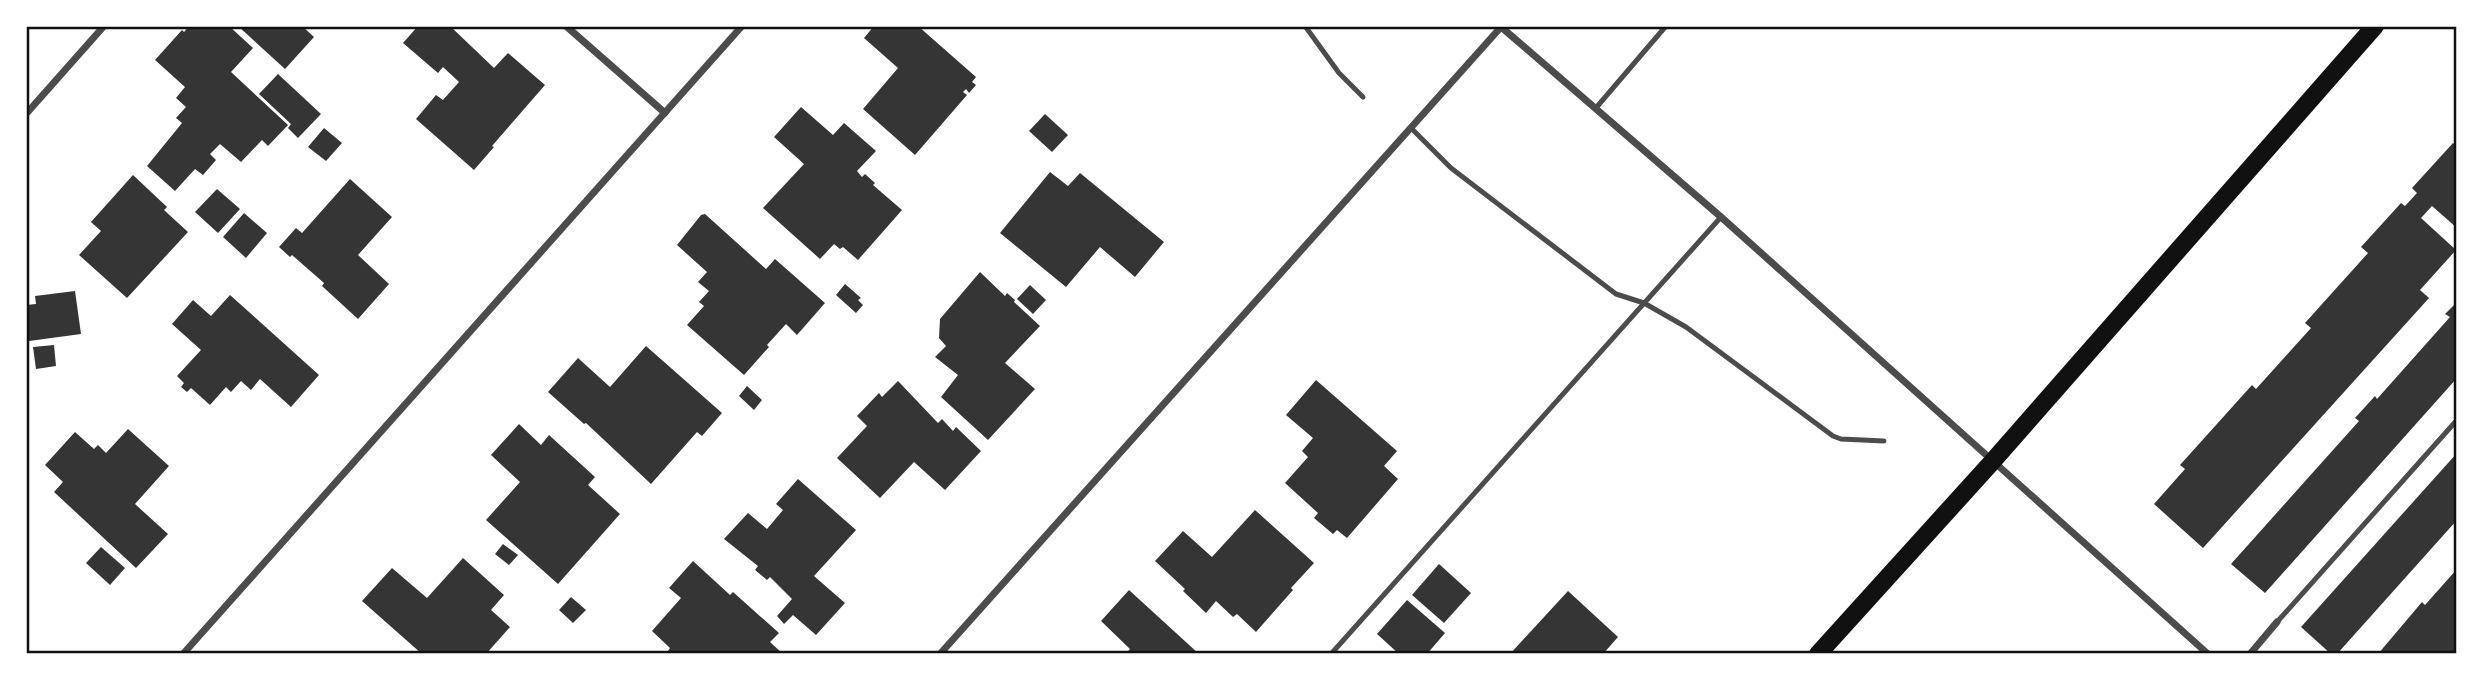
<svg xmlns="http://www.w3.org/2000/svg" width="2483" height="680" font-family="Figtree,sans-serif">
<style>
.building{fill:#353535}
.lines{fill:none;stroke-linecap:round;stroke-linejoin:round}
.service{stroke:#4c4c4c;stroke-width:5}
.minor{stroke:#4c4c4c;stroke-width:7}
.primary{stroke:#111;stroke-width:18}
.neatline{fill:none;stroke:#111;stroke-width:2.5}
</style>
<rect width="100%" height="100%" fill="#fff"/>
<!-- building -->
<g class="building">
<path d="M 189,26 L 229,26 L 253,48 L 231,72 L 288,125 L 268,146 L 262,140 L 241,162 L 220,144 L 210,154 L 216,160 L 203,175 L 195,169 L 175,191 L 147,166 L 182,123 L 176,118 L 186,107 L 176,98 L 185,87 L 155,60 L 182,30 L 184,32 Z"/>
<path d="M 238,26 L 302,26 L 314,37 L 285,69 Z"/>
<path d="M 418,26 L 450,26 L 494,68 L 508,53 L 545,85 L 492,146 L 494,147 L 474,170 L 416,119 L 436,95 L 443,100 L 459,82 L 443,67 L 438,73 L 403,43 Z"/>
<path d="M 874,26 L 918,26 L 976,77 L 972,82 L 976,85 L 969,93 L 966,89 L 963,92 L 967,95 L 915,155 L 863,109 L 898,68 L 864,38 Z"/>
<path d="M 278,74 L 321,114 L 298,138 L 288,128 L 291,124 L 259,94 Z"/>
<path d="M 801,107 L 833,135 L 844,123 L 876,151 L 857,171 L 862,177 L 865,174 L 875,183 L 873,185 L 902,210 L 858,260 L 843,247 L 840,249 L 834,244 L 820,259 L 763,208 L 804,164 L 774,137 Z"/>
<path d="M 1045,114 L 1068,135 L 1052,152 L 1029,131 Z"/>
<path d="M 324,128 L 342,143 L 326,161 L 308,147 Z"/>
<path d="M 2453,143 L 2457,146 L 2457,228 L 2432,206 L 2421,218 L 2456,250 L 2420,290 L 2429,298 L 2203,548 L 2154,504 L 2185,469 L 2180,465 L 2252,385 L 2256,389 L 2311,328 L 2305,323 L 2368,253 L 2361,247 L 2401,203 L 2405,206 L 2417,193 L 2412,188 Z"/>
<path d="M 1050,172 L 1068,186 L 1080,173 L 1164,242 L 1135,277 L 1100,247 L 1066,287 L 1000,233 Z"/>
<path d="M 133,175 L 167,207 L 164,210 L 188,232 L 127,298 L 79,255 L 101,231 L 91,222 Z"/>
<path d="M 350,179 L 392,217 L 358,255 L 389,284 L 358,319 L 322,286 L 324,283 L 292,255 L 290,257 L 279,247 L 296,228 L 302,233 Z"/>
<path d="M 217,189 L 240,209 L 218,233 L 195,212 Z"/>
<path d="M 244,213 L 267,233 L 246,258 L 223,237 Z"/>
<path d="M 705,214 L 766,269 L 775,259 L 825,303 L 797,335 L 786,324 L 767,345 L 769,347 L 744,375 L 687,325 L 704,306 L 699,302 L 709,291 L 698,282 L 707,272 L 677,245 L 701,215 Z"/>
<path d="M 980,272 L 1005,296 L 1007,293 L 1015,300 L 1014,302 L 1040,326 L 1005,363 L 1035,389 L 988,440 L 941,397 L 958,375 L 935,357 L 946,346 L 939,338 L 940,319 Z"/>
<path d="M 845,284 L 861,298 L 858,300 L 863,305 L 856,313 L 836,295 Z"/>
<path d="M 1030,285 L 1046,300 L 1033,314 L 1017,299 Z"/>
<path d="M 75,291 L 81,334 L 29,341 L 26,305 L 36,304 L 35,296 Z"/>
<path d="M 230,295 L 319,375 L 291,407 L 260,379 L 251,390 L 241,381 L 231,392 L 226,387 L 210,405 L 191,388 L 187,392 L 181,387 L 184,383 L 177,376 L 201,350 L 172,324 L 193,300 L 211,316 Z"/>
<path d="M 2457,302 L 2457,378 L 2265,593 L 2231,564 L 2359,421 L 2355,418 L 2375,396 L 2377,399 L 2450,317 L 2445,314 Z"/>
<path d="M 54,345 L 56,366 L 36,369 L 33,347 Z"/>
<path d="M 646,346 L 722,413 L 702,436 L 697,432 L 651,484 L 586,423 L 584,424 L 548,392 L 578,358 L 610,387 Z"/>
<path d="M 1316,380 L 1397,451 L 1384,466 L 1398,479 L 1347,538 L 1337,530 L 1333,534 L 1314,518 L 1318,513 L 1285,483 L 1308,457 L 1302,451 L 1313,438 L 1286,415 Z"/>
<path d="M 898,381 L 938,423 L 942,419 L 953,431 L 956,427 L 981,451 L 945,490 L 914,462 L 880,498 L 837,458 L 867,426 L 857,416 L 879,393 L 882,397 Z"/>
<path d="M 747,386 L 762,400 L 754,410 L 739,396 Z"/>
<path d="M 519,424 L 541,445 L 549,435 L 595,477 L 588,485 L 620,514 L 558,584 L 486,520 L 520,482 L 491,455 Z"/>
<path d="M 128,429 L 169,466 L 135,504 L 168,534 L 136,568 L 54,492 L 63,482 L 45,465 L 75,432 L 94,449 L 98,445 L 106,453 Z"/>
<path d="M 2457,453 L 2457,520 L 2337,654 L 2331,654 L 2301,627 Z"/>
<path d="M 798,479 L 856,530 L 814,576 L 845,603 L 816,635 L 793,615 L 784,624 L 777,616 L 792,599 L 770,577 L 767,580 L 755,570 L 758,566 L 724,539 L 748,513 L 767,529 L 783,510 L 776,504 Z"/>
<path d="M 1255,510 L 1314,563 L 1291,588 L 1293,590 L 1256,632 L 1237,614 L 1233,617 L 1216,601 L 1206,613 L 1183,591 L 1185,589 L 1155,561 L 1183,531 L 1212,557 Z"/>
<path d="M 503,544 L 518,555 L 509,565 L 495,554 Z"/>
<path d="M 101,547 L 125,568 L 110,585 L 86,563 Z"/>
<path d="M 463,558 L 504,595 L 491,610 L 510,627 L 486,654 L 422,654 L 362,601 L 392,568 L 427,598 Z"/>
<path d="M 693,561 L 730,595 L 733,592 L 779,633 L 770,642 L 783,654 L 666,654 L 670,648 L 652,631 L 681,598 L 669,588 Z"/>
<path d="M 1439,564 L 1471,593 L 1444,623 L 1412,595 Z"/>
<path d="M 2457,569 L 2457,654 L 2378,654 L 2422,602 L 2425,605 Z"/>
<path d="M 1129,590 L 1199,654 L 1126,654 L 1130,649 L 1101,621 Z"/>
<path d="M 1568,591 L 1618,637 L 1603,654 L 1510,654 Z"/>
<path d="M 571,597 L 586,610 L 573,623 L 559,610 Z"/>
<path d="M 1407,600 L 1445,633 L 1427,654 L 1399,654 L 1377,634 Z"/>
</g>
<g class="lines">
<!-- service -->
<g class="service">
<path d="M 1305,26 L 1339,73 L 1363,97"/>
<path d="M 1595,109 L 1666,26"/>
<path d="M 1411,128 L 1451,168 L 1616,294 L 1644,303 L 1686,327 L 1833,436 L 1841,439 L 1884,441"/>
<path d="M 2277,622 L 2457,420"/>
<path d="M 1331,654 L 1721,217"/>
</g>
<!-- minor -->
<g class="minor">
<path d="M 566,26 L 665,113"/>
<path d="M 1500,26 L 1721,217 L 2208,654"/>
<path d="M 26,114 L 104,26"/>
<path d="M 183,654 L 742,26"/>
<path d="M 940,654 L 1501,27"/>
<path d="M 2250,654 L 2277,622"/>
</g>
<!-- primary -->
<path class="primary" d="M 1818,654 L 1992,462 L 2375,26"/>
</g>
<!-- border -->
<rect width="2483" height="680" fill="none" stroke="#ffffff" stroke-width="56"/>
<rect x="28" y="28" width="2427" height="624" class="neatline"/>
</svg>
